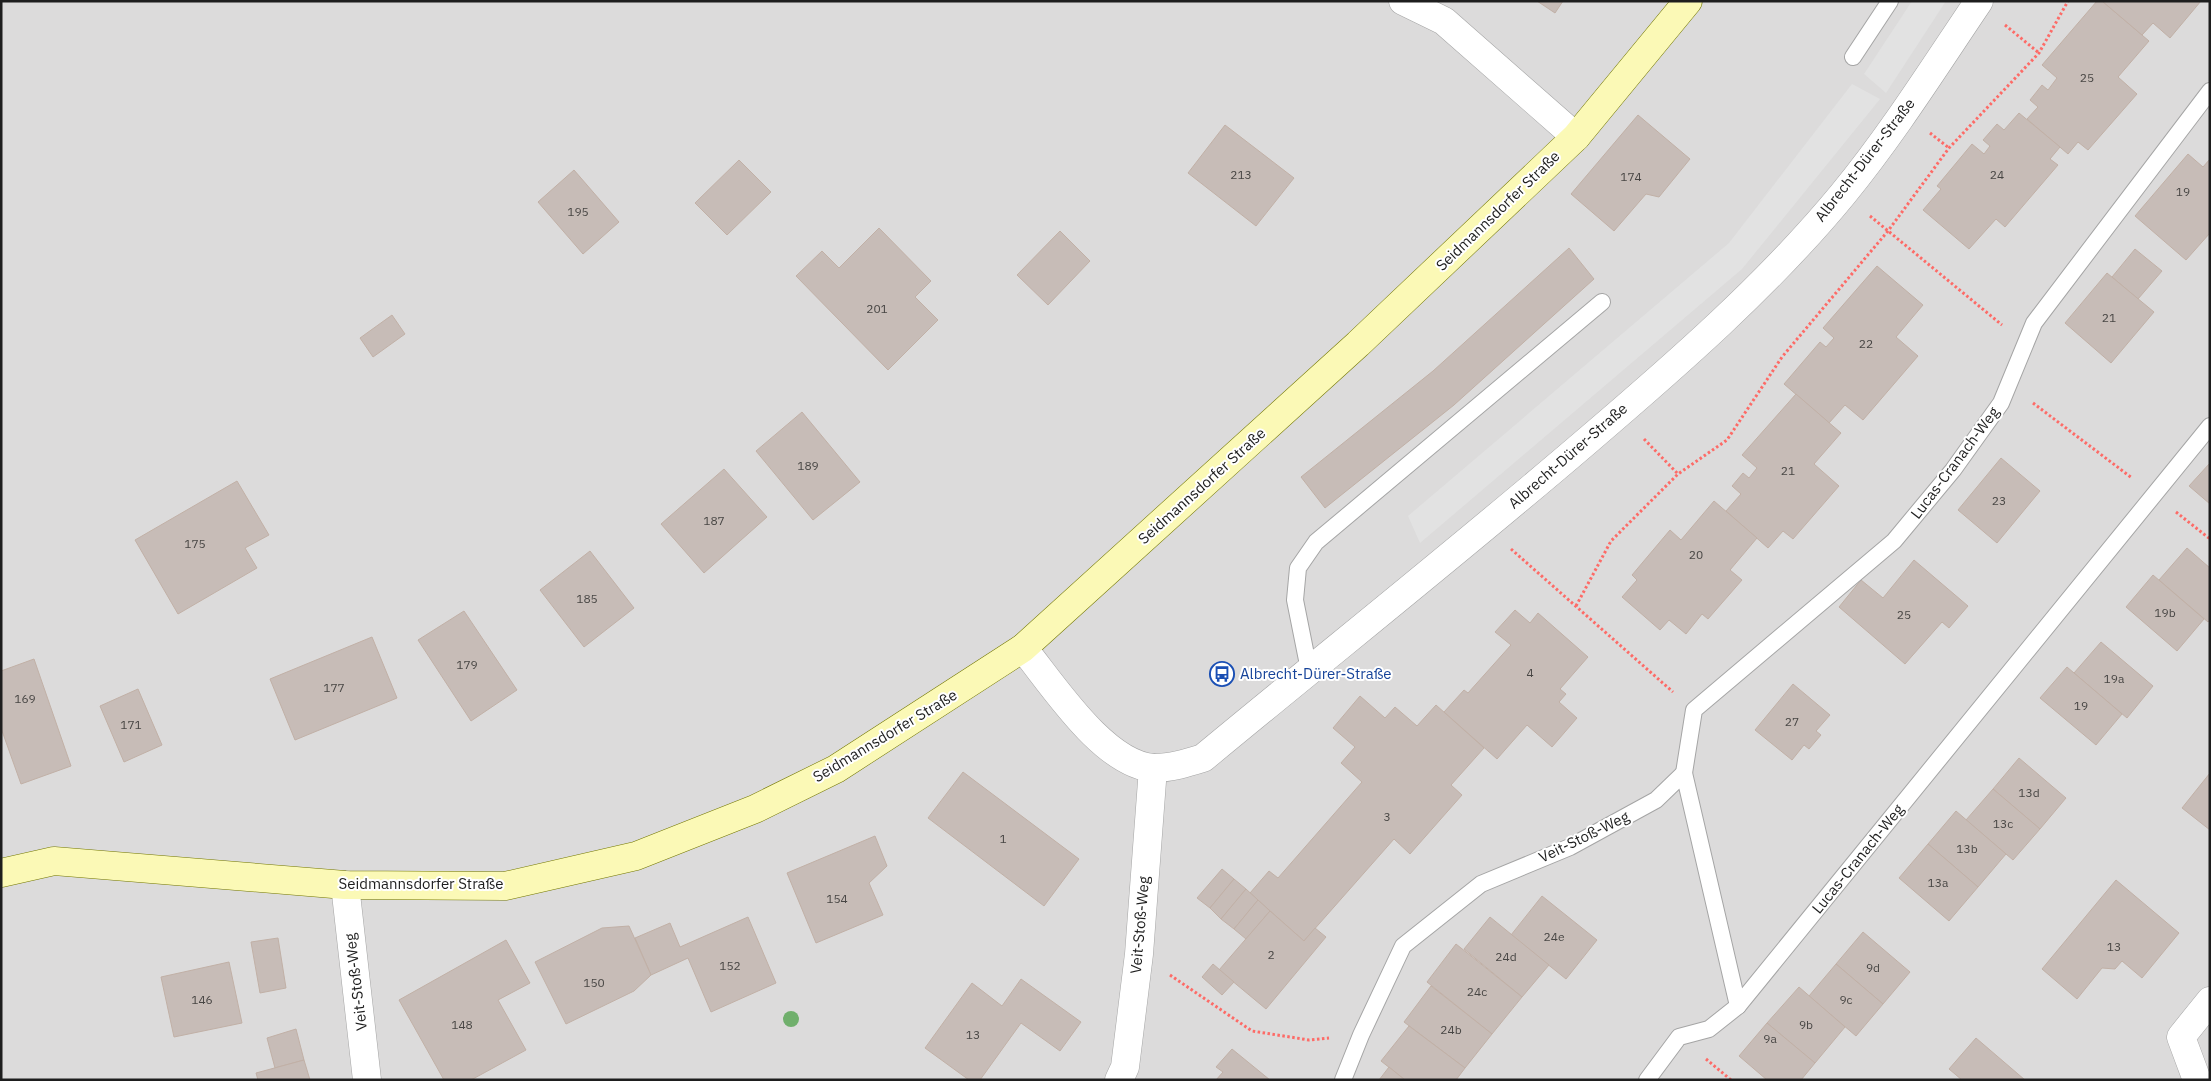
<svg xmlns="http://www.w3.org/2000/svg" width="2211" height="1081" font-family="'IBM Plex Sans',sans-serif">
<style>
.residential{fill:#dcdbdb}
.parking{fill:#e2e2e2}
.building{fill:#c7bcb7;stroke:#c1b0a6}
.lines{fill:none;stroke-linecap:round;stroke-linejoin:round}
.lane-casing{stroke:#a5a5a5;stroke-width:18}
.street-casing{stroke:#a5a5a5;stroke-width:29}
.secondary-casing{stroke:#737702;stroke-width:29}
.path{stroke:#fd6b67;stroke-width:3;stroke-dasharray:2.5 2.5;stroke-linecap:butt}
.lane{stroke:#fff;stroke-width:16}
.street{stroke:#fff;stroke-width:28}
.secondary{stroke:#fbf9b6;stroke-width:28}
.tree{fill:#70af6c}
.labels{text-anchor:middle;stroke-width:4;stroke-linejoin:round;paint-order:stroke}
.number-label{font-size:12px;fill:#484644}
.street-label{font-size:15px;fill:#1e1e1e;stroke:#fff}
.transit-label{font-size:15px;fill:#164399;stroke:#fff;text-anchor:start}
</style>
<rect width="100%" height="100%" fill="#efeae3"/>
<!-- residential -->
<rect class="residential" x="1" y="1" width="2209" height="1079"/>
<!-- parking -->
<g class="parking">
<path d="M 1912,1 L 1946,1 L 1886,93 L 1864,74 Z"/>
<path d="M 1852,84 L 1880,99 L 1742,269 L 1420,543 L 1408,516 L 1729,243 Z"/>
</g>
<!-- building -->
<g class="building">
<path d="M 1537,1 L 1563,1 L 1555,13 Z"/>
<path d="M 2097,1 L 2102,1 L 2149,41 L 2118,77 L 2137,94 L 2088,150 L 2078,142 L 2068,154 L 2027,119 L 2038,107 L 2030,100 L 2042,85 L 2048,90 L 2057,78 L 2042,65 Z"/>
<path d="M 2102,1 L 2201,1 L 2170,38 L 2153,23 L 2142,35 Z"/>
<path d="M 2019,113 L 2060,147 L 2050,159 L 2058,165 L 2005,227 L 1996,219 L 1969,249 L 1923,210 L 1941,189 L 1937,186 L 1972,144 L 1984,154 L 1990,146 L 1983,140 L 1997,124 L 2004,130 Z"/>
<path d="M 1638,115 L 1690,159 L 1659,197 L 1646,194 L 1614,231 L 1571,194 Z"/>
<path d="M 1225,125 L 1294,178 L 1256,226 L 1188,173 Z"/>
<path d="M 2188,154 L 2203,167 L 2210,159 L 2210,233 L 2186,260 L 2135,216 Z"/>
<path d="M 739,160 L 771,192 L 727,235 L 695,203 Z"/>
<path d="M 574,170 L 619,222 L 583,254 L 538,202 Z"/>
<path d="M 879,228 L 931,281 L 915,297 L 938,320 L 888,370 L 796,276 L 822,251 L 839,268 Z"/>
<path d="M 1060,231 L 1090,261 L 1048,305 L 1017,275 Z"/>
<path d="M 1569,248 L 1594,279 L 1454,405 L 1325,508 L 1301,477 L 1433,371 Z"/>
<path d="M 2135,249 L 2162,271 L 2138,299 L 2112,277 Z"/>
<path d="M 1877,266 L 1923,305 L 1896,337 L 1918,356 L 1863,420 L 1845,405 L 1829,423 L 1784,384 L 1820,342 L 1826,347 L 1834,338 L 1823,328 Z"/>
<path d="M 2107,273 L 2154,312 L 2111,363 L 2065,323 Z"/>
<path d="M 392,315 L 405,334 L 373,357 L 360,338 Z"/>
<path d="M 1796,394 L 1841,433 L 1814,464 L 1839,486 L 1793,539 L 1783,531 L 1768,548 L 1726,511 L 1741,494 L 1732,486 L 1743,473 L 1749,478 L 1757,468 L 1742,455 Z"/>
<path d="M 802,412 L 860,482 L 813,520 L 756,451 Z"/>
<path d="M 2001,458 L 2040,491 L 1997,543 L 1958,510 Z"/>
<path d="M 2210,463 L 2210,504 L 2189,486 Z"/>
<path d="M 724,469 L 767,517 L 704,573 L 661,524 Z"/>
<path d="M 237,481 L 269,535 L 245,548 L 257,568 L 178,614 L 135,540 Z"/>
<path d="M 1714,501 L 1757,538 L 1730,570 L 1742,580 L 1708,619 L 1702,614 L 1686,634 L 1669,620 L 1660,630 L 1622,597 L 1637,580 L 1632,575 L 1670,530 L 1681,540 Z"/>
<path d="M 2187,548 L 2210,568 L 2210,620 L 2208,622 L 2159,580 Z"/>
<path d="M 590,551 L 634,608 L 584,647 L 540,590 Z"/>
<path d="M 1914,560 L 1968,606 L 1949,628 L 1942,622 L 1905,664 L 1839,607 L 1861,580 L 1883,598 Z"/>
<path d="M 2153,575 L 2204,619 L 2177,651 L 2126,607 Z"/>
<path d="M 1515,610 L 1530,623 L 1538,613 L 1588,657 L 1560,689 L 1566,694 L 1559,702 L 1577,718 L 1552,747 L 1527,725 L 1497,759 L 1444,712 L 1464,690 L 1468,693 L 1511,645 L 1495,632 Z"/>
<path d="M 464,611 L 517,690 L 471,721 L 418,640 Z"/>
<path d="M 372,637 L 397,698 L 295,740 L 270,679 Z"/>
<path d="M 2101,642 L 2153,686 L 2127,718 L 2074,673 Z"/>
<path d="M 34,659 L 71,766 L 21,784 L 1,728 L 1,671 Z"/>
<path d="M 2067,667 L 2122,714 L 2096,745 L 2040,698 Z"/>
<path d="M 1793,684 L 1830,715 L 1816,731 L 1821,735 L 1809,749 L 1804,745 L 1792,760 L 1755,730 Z"/>
<path d="M 138,689 L 162,745 L 124,762 L 100,706 Z"/>
<path d="M 1360,696 L 1385,718 L 1395,707 L 1417,726 L 1436,705 L 1484,748 L 1451,785 L 1462,795 L 1410,854 L 1394,839 L 1304,941 L 1250,893 L 1269,871 L 1278,878 L 1362,782 L 1341,763 L 1355,747 L 1333,728 Z"/>
<path d="M 2019,758 L 2066,798 L 2040,829 L 1993,789 Z"/>
<path d="M 963,772 L 1079,859 L 1044,906 L 928,818 Z"/>
<path d="M 2210,773 L 2210,830 L 2182,808 Z"/>
<path d="M 1993,789 L 2040,829 L 2013,860 L 1966,820 Z"/>
<path d="M 1956,811 L 2006,854 L 1978,887 L 1928,844 Z"/>
<path d="M 875,836 L 887,866 L 869,883 L 883,915 L 816,943 L 787,873 Z"/>
<path d="M 1928,844 L 1978,887 L 1949,921 L 1899,878 Z"/>
<path d="M 1222,869 L 1234,879 L 1210,908 L 1197,898 Z"/>
<path d="M 1234,879 L 1246,889 L 1221,919 L 1210,908 Z"/>
<path d="M 2116,880 L 2179,933 L 2142,978 L 2122,961 L 2115,969 L 2102,968 L 2077,999 L 2042,969 Z"/>
<path d="M 1246,889 L 1258,900 L 1234,929 L 1221,919 Z"/>
<path d="M 1542,896 L 1597,940 L 1566,979 L 1511,935 Z"/>
<path d="M 1258,900 L 1270,911 L 1246,939 L 1234,929 Z"/>
<path d="M 1270,911 L 1304,941 L 1315,928 L 1326,937 L 1266,1009 L 1219,970 Z"/>
<path d="M 748,917 L 776,983 L 711,1012 L 688,958 L 651,975 L 635,938 L 670,923 L 680,947 Z"/>
<path d="M 1490,917 L 1549,965 L 1522,997 L 1464,949 Z"/>
<path d="M 629,926 L 651,975 L 634,991 L 566,1024 L 535,962 L 602,928 Z"/>
<path d="M 1863,932 L 1910,972 L 1883,1004 L 1836,964 Z"/>
<path d="M 278,938 L 286,988 L 260,993 L 251,942 Z"/>
<path d="M 506,940 L 530,983 L 498,1000 L 526,1050 L 471,1080 L 444,1080 L 399,1000 Z"/>
<path d="M 1456,944 L 1522,997 L 1492,1034 L 1427,982 Z"/>
<path d="M 229,962 L 242,1023 L 174,1037 L 161,977 Z"/>
<path d="M 1213,964 L 1234,982 L 1222,995 L 1202,977 Z"/>
<path d="M 1836,964 L 1883,1004 L 1856,1036 L 1809,996 Z"/>
<path d="M 1021,979 L 1081,1022 L 1060,1051 L 1021,1023 L 980,1080 L 969,1080 L 925,1048 L 972,983 L 1002,1006 Z"/>
<path d="M 1431,986 L 1492,1034 L 1465,1068 L 1404,1022 Z"/>
<path d="M 1799,987 L 1845,1027 L 1815,1063 L 1767,1023 Z"/>
<path d="M 1767,1023 L 1815,1063 L 1801,1080 L 1767,1080 L 1739,1056 Z"/>
<path d="M 1409,1026 L 1465,1068 L 1456,1080 L 1405,1080 L 1381,1061 Z"/>
<path d="M 296,1029 L 304,1060 L 275,1068 L 267,1038 Z"/>
<path d="M 1976,1038 L 2025,1080 L 1962,1080 L 1949,1069 Z"/>
<path d="M 1232,1049 L 1270,1080 L 1216,1080 L 1223,1072 L 1216,1067 Z"/>
<path d="M 304,1060 L 310,1080 L 258,1080 L 256,1073 Z"/>
<path d="M 1389,1067 L 1405,1080 L 1379,1080 Z"/>
</g>
<g class="lines">
<defs>
<g id="lane">
<path d="M 1853,57 L 1890,1"/>
<path d="M 1309,670 L 1295,600 L 1298,568 L 1316,542 L 1602,302"/>
<path d="M 1684,773 L 1694,710 L 1894,541 L 1953,470 L 2001,403 L 2034,323 L 2210,91"/>
<path d="M 1343,1080 L 1361,1035 L 1403,946 L 1481,884 L 1570,847 L 1656,800 L 1684,773 L 1738,1006"/>
<path d="M 1647,1080 L 1679,1037 L 1709,1029 L 1738,1006 L 2210,426"/>
</g>
<g id="street">
<path d="M 1403,1 L 1444,21 L 1576,137"/>
<path d="M 1023,648 C 1053,685 1104,765 1154,768 C 1171,768 1187,763 1203,758 C 1331,652 1461,549 1587,441 C 1676,365 1769,284 1843,194 C 1893,133 1935,66 1979,1"/>
<path d="M 345,885 L 367,1080"/>
<path d="M 1119,1080 L 1125,1067 L 1139,954 L 1153,768"/>
<path d="M 2197,1080 L 2181,1037 L 2210,1001"/>
</g>
<path id="secondary" d="M 1,873 L 54,861 L 345,885 L 505,886 L 636,856 L 755,809 L 836,769 L 1023,648 L 1358,344 L 1576,137 L 1688,1"/>
</defs>
<!-- lane casing -->
<use href="#lane" class="lane-casing"/>
<!-- street casing -->
<use href="#street" class="street-casing"/>
<!-- secondary casing -->
<use href="#secondary" class="secondary-casing"/>
<!-- path -->
<g class="path">
<path d="M 2005,25 L 2039,53"/>
<path d="M 1930,133 L 1949,148"/>
<path d="M 1870,216 L 2002,325"/>
<path d="M 2033,403 L 2132,478"/>
<path d="M 1644,439 L 1678,474"/>
<path d="M 2176,512 L 2210,539"/>
<path d="M 1511,549 L 1673,692"/>
<path d="M 1576,606 L 1611,541 L 1678,474 L 1727,440 L 1782,357 L 1888,231 L 1949,148 L 2039,53 L 2068,1"/>
<path d="M 1170,975 L 1252,1031 L 1309,1040 L 1329,1038"/>
<path d="M 1706,1059 L 1731,1080"/>
</g>
<!-- lane -->
<use href="#lane" class="lane"/>
<!-- street -->
<use href="#street" class="street"/>
<!-- secondary -->
<use href="#secondary" class="secondary"/>
</g>
<!-- trees -->
<circle class="tree" cx="791" cy="1019" r="8"/>
<!-- icons -->
<defs>
<symbol id="bus-ring" viewBox="-11 -11 22 22"><circle r="9.5" fill="#fff" stroke="#1a4fb4" stroke-width="1.5"/><path d="M-5-6H5V4H4V6H2V4H-2V6H-4V4H-5ZM-3.5-4V0h7V-4ZM-3.5 1.2v1.5H-2V1.2ZM2 1.2v1.5H3.5V1.2Z" fill="#1a4fb4"/></symbol>
</defs>
<g fill-rule="evenodd">
<use href="#bus-ring" x="1208" y="660" width="28" height="28"/>
</g>
<g class="labels">
<!-- number labels -->
<g class="number-label">
<text x="2087" y="82">25</text>
<text x="1241" y="179">213</text>
<text x="1997" y="179">24</text>
<text x="1631" y="181">174</text>
<text x="2183" y="196">19</text>
<text x="578" y="216">195</text>
<text x="877" y="313">201</text>
<text x="2109" y="322">21</text>
<text x="1866" y="348">22</text>
<text x="808" y="470">189</text>
<text x="1788" y="475">21</text>
<text x="1999" y="505">23</text>
<text x="714" y="525">187</text>
<text x="195" y="548">175</text>
<text x="1696" y="559">20</text>
<text x="587" y="603">185</text>
<text x="2165" y="617">19b</text>
<text x="1904" y="619">25</text>
<text x="467" y="669">179</text>
<text x="1530" y="677">4</text>
<text x="2114" y="683">19a</text>
<text x="334" y="692">177</text>
<text x="25" y="703">169</text>
<text x="2081" y="710">19</text>
<text x="1792" y="726">27</text>
<text x="131" y="729">171</text>
<text x="2029" y="797">13d</text>
<text x="1387" y="821">3</text>
<text x="2003" y="828">13c</text>
<text x="1003" y="843">1</text>
<text x="1967" y="853">13b</text>
<text x="1938" y="887">13a</text>
<text x="837" y="903">154</text>
<text x="1554" y="941">24e</text>
<text x="2114" y="951">13</text>
<text x="1271" y="959">2</text>
<text x="1506" y="961">24d</text>
<text x="730" y="970">152</text>
<text x="1873" y="972">9d</text>
<text x="594" y="987">150</text>
<text x="1477" y="996">24c</text>
<text x="202" y="1004">146</text>
<text x="1846" y="1004">9c</text>
<text x="462" y="1029">148</text>
<text x="1806" y="1029">9b</text>
<text x="1451" y="1034">24b</text>
<text x="973" y="1039">13</text>
<text x="1770" y="1043">9a</text>
</g>
<!-- street labels -->
<g class="street-label">
<text transform="translate(1865 160) rotate(-52)" y="5">Albrecht-Dürer-Straße</text>
<text transform="translate(1498 211) rotate(-44)" y="5">Seidmannsdorfer Straße</text>
<text transform="translate(1568 456) rotate(-41)" y="5">Albrecht-Dürer-Straße</text>
<text transform="translate(1955 463) rotate(-53)" y="5">Lucas-Cranach-Weg</text>
<text transform="translate(1202 486) rotate(-42)" y="5">Seidmannsdorfer Straße</text>
<text transform="translate(885 736) rotate(-31)" y="5">Seidmannsdorfer Straße</text>
<text transform="translate(1584 837) rotate(-26)" y="5">Veit-Stoß-Weg</text>
<text transform="translate(1858 859) rotate(-51)" y="5">Lucas-Cranach-Weg</text>
<text x="421" y="889">Seidmannsdorfer Straße</text>
<text transform="translate(1140 925) rotate(-85)" y="5">Veit-Stoß-Weg</text>
<text transform="translate(356 982) rotate(-97)" y="5">Veit-Stoß-Weg</text>
</g>
<!-- transit labels -->
<g class="transit-label">
<text x="1240" y="679">Albrecht-Dürer-Straße</text>
</g>
</g>
<!-- border -->
<rect width="2211" height="1081" fill="none" stroke="#1e1e1e" stroke-width="5"/>
</svg>
